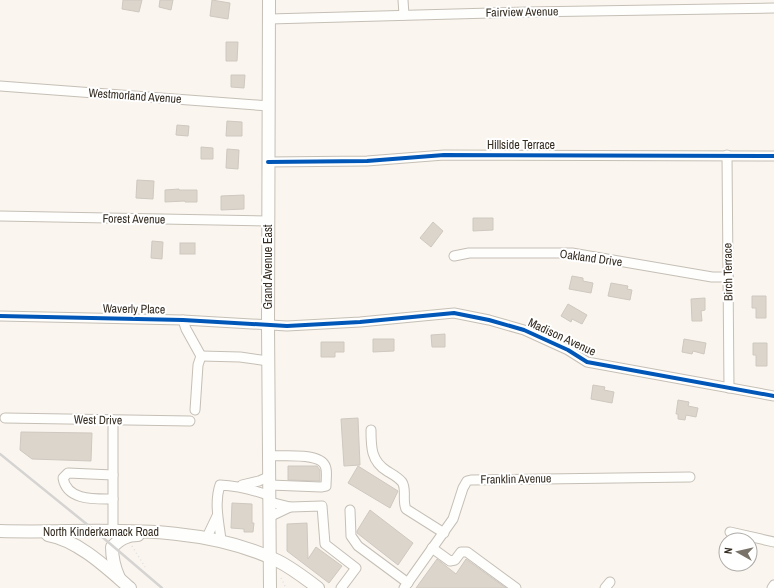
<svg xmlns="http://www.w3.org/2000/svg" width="774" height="588" font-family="'Archivo Narrow',sans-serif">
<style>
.building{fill:#dbd5cc;stroke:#cec8c0}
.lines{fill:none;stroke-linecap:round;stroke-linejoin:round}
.minor-casing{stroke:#c5bfb6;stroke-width:11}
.major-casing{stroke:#c5bfb6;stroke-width:14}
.path{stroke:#e1e0dd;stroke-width:1.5;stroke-dasharray:1 3;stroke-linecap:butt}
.minor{stroke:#fefefc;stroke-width:9}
.major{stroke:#fefefc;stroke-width:12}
.rail{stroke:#d5d4d2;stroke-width:2.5}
.cycleway-casing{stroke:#fff;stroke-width:6}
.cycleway{stroke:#0057b8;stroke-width:4}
.labels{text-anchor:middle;stroke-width:4;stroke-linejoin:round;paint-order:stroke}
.street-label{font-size:12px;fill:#352d22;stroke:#fff}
</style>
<rect width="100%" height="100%" fill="#faf5ee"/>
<!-- building -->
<g class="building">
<path d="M 123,0 L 142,0 L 139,12 L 122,9 Z"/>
<path d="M 160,0 L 173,0 L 171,10 L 159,7 Z"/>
<path d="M 212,0 L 230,3 L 228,19 L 210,16 Z"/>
<path d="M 226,42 L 238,42 L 237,61 L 226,61 Z"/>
<path d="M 231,75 L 245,75 L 244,88 L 231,87 Z"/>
<path d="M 227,121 L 242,122 L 242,136 L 226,136 Z"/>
<path d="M 177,125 L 189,126 L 188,136 L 176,135 Z"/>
<path d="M 201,147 L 213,148 L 213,159 L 201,159 Z"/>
<path d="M 227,149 L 239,150 L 238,169 L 226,168 Z"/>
<path d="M 137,180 L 154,181 L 153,199 L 136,198 Z"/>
<path d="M 179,189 L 179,190 L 197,190 L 197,202 L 185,202 L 185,201 L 165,202 L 165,190 Z"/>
<path d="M 244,195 L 244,209 L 221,210 L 221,196 Z"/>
<path d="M 473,218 L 493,218 L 493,230 L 473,231 Z"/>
<path d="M 433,222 L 443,231 L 431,247 L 420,238 Z"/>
<path d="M 152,241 L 163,242 L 162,259 L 151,258 Z"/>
<rect x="180" y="243" width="15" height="11"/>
<path d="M 572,276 L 583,278 L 583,281 L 593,283 L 591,293 L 569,289 Z"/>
<path d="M 611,283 L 628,286 L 627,289 L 632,290 L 630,300 L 608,296 Z"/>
<path d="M 752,296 L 766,296 L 766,318 L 756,318 L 756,308 L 752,308 Z"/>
<path d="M 705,298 L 705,310 L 701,311 L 702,321 L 692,321 L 691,299 Z"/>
<path d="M 568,304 L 587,315 L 582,324 L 572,319 L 571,322 L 561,316 Z"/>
<path d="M 445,334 L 445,347 L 432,347 L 431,335 Z"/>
<path d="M 373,339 L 394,339 L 394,351 L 373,352 Z"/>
<path d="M 684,339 L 706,343 L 704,354 L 693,351 L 692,354 L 682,352 Z"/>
<path d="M 321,342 L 344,342 L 344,352 L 335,352 L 335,357 L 321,357 Z"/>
<path d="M 753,343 L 767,343 L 767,366 L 756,366 L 756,355 L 753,355 Z"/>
<path d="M 593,385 L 605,387 L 604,390 L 614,392 L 612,403 L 591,399 Z"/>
<path d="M 678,400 L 689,402 L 688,406 L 698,408 L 696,417 L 686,415 L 685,420 L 678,419 L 678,414 L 676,414 Z"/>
<path d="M 358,418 L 360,465 L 344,466 L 341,419 Z"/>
<path d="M 21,432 L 92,433 L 91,461 L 32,459 L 20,450 Z"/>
<path d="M 288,466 L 317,466 L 320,470 L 320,481 L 288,480 Z"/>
<path d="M 358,466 L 398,491 L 390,508 L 348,483 Z"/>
<path d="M 232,503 L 252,504 L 252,523 L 254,523 L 253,532 L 244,532 L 244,529 L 231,528 Z"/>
<path d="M 370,510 L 413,543 L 398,565 L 357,533 L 357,531 Z"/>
<path d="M 307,523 L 308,559 L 316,547 L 342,566 L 329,583 L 287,551 L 287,524 Z"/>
<path d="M 437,559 L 456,574 L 466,559 L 506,588 L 416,588 Z"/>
</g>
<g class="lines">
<defs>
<g id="minor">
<path d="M 403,0 L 404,15"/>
<path d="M 269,19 L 527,12 L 774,8"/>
<path d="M 0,86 L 269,106"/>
<path d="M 727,155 L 729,388"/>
<path d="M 268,162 L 367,161 L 444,155 L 774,156"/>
<path d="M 0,216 L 268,221"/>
<path d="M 454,256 L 469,253 L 572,253 L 712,277 L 728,277"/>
<path d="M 0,316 L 183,320 L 287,326 L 360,322 L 454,313 L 489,320 L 524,330 L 568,350 L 587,362 L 774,396"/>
<path d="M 183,320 L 186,329 L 201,356 L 198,365 L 195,410"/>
<path d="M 201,356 L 240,357 L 268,361"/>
<path d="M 5,418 L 190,421"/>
<path d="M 371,430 C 371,447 371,461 387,471 C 392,474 398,477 402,482 C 407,489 402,500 406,509 L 444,533"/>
<path d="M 269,456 C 281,456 317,453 324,464 C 328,469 326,479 326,486 L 321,487 L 270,485"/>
<path d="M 113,475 L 68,473 L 63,478 C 67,501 95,499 113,499"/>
<path d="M 242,485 L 259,481 L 268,477"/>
<path d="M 270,502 L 290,507 L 322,506 L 325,544 L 356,568 L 341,588"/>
<path d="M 350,510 L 351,536 L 358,546 L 408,583"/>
<path d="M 269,517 L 290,507"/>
<path d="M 113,530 L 113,420"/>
<path d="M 730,532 L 774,542"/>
<path d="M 207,537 L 217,516"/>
<path d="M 221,540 C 219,522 214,503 220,485 C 239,486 252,489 270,496"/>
<path d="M 432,548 L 450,561 L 455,560 L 461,552 L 467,552 L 516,588"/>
<path d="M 404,588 L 453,519 L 463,488 L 467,481 L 471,480 L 690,477"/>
<path d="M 605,588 L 610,582"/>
<path d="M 772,588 L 774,585"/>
</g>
<g id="major">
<path d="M 269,0 L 268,325 L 270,588"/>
<path d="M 0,531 C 93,534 191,519 278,561 C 292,568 305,578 318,588"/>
<path d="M 48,535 C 78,540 108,569 130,588"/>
<path d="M 119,578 C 114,567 112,558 112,547 C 120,539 127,535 138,535"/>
</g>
</defs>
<!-- minor casing -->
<use href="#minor" class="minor-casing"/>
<!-- major casing -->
<use href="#major" class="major-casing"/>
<!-- path -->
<g class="path">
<path d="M 132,546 L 145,567"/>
<path d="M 281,578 L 286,588"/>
</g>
<!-- minor -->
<use href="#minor" class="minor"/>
<!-- major -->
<use href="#major" class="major"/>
<!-- rail -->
<path class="rail" d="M 0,454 L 94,530 L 162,588"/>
<defs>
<g id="cycleway">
<path d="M 268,162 L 367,161 L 444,155 L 774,156"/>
<path d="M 0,316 L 183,320 L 287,326 L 360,322 L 454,313 L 489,320 L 524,330 L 568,350 L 587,362 L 774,396"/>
</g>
</defs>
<!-- cycleway casing -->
<use href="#cycleway" class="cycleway-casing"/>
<!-- cycleway -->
<use href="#cycleway" class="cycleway"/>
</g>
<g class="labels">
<!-- street labels -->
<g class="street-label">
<text transform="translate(522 12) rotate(-1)" y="4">Fairview Avenue</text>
<text transform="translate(135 96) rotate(4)" y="4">Westmorland Avenue</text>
<text x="521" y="149">Hillside Terrace</text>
<text transform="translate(134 219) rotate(1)" y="4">Forest Avenue</text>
<text transform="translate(591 258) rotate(8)" y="4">Oakland Drive</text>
<text transform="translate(268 267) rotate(-90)" y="4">Grand Avenue East</text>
<text transform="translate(728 272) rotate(-91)" y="4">Birch Terrace</text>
<text transform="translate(134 309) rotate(1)" y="4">Waverly Place</text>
<text transform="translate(562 337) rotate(25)" y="4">Madison Avenue</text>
<text transform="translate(98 420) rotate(1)" y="4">West Drive</text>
<text transform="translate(516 479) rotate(-1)" y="4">Franklin Avenue</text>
<text x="101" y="536">North Kinderkamack Road</text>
</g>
</g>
<!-- north arrow -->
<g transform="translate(738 552) rotate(278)"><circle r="19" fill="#ffffff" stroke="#aeaba7"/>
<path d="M0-3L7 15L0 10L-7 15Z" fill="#7a7369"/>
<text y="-6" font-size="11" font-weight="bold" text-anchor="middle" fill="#352d22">N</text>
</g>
</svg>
